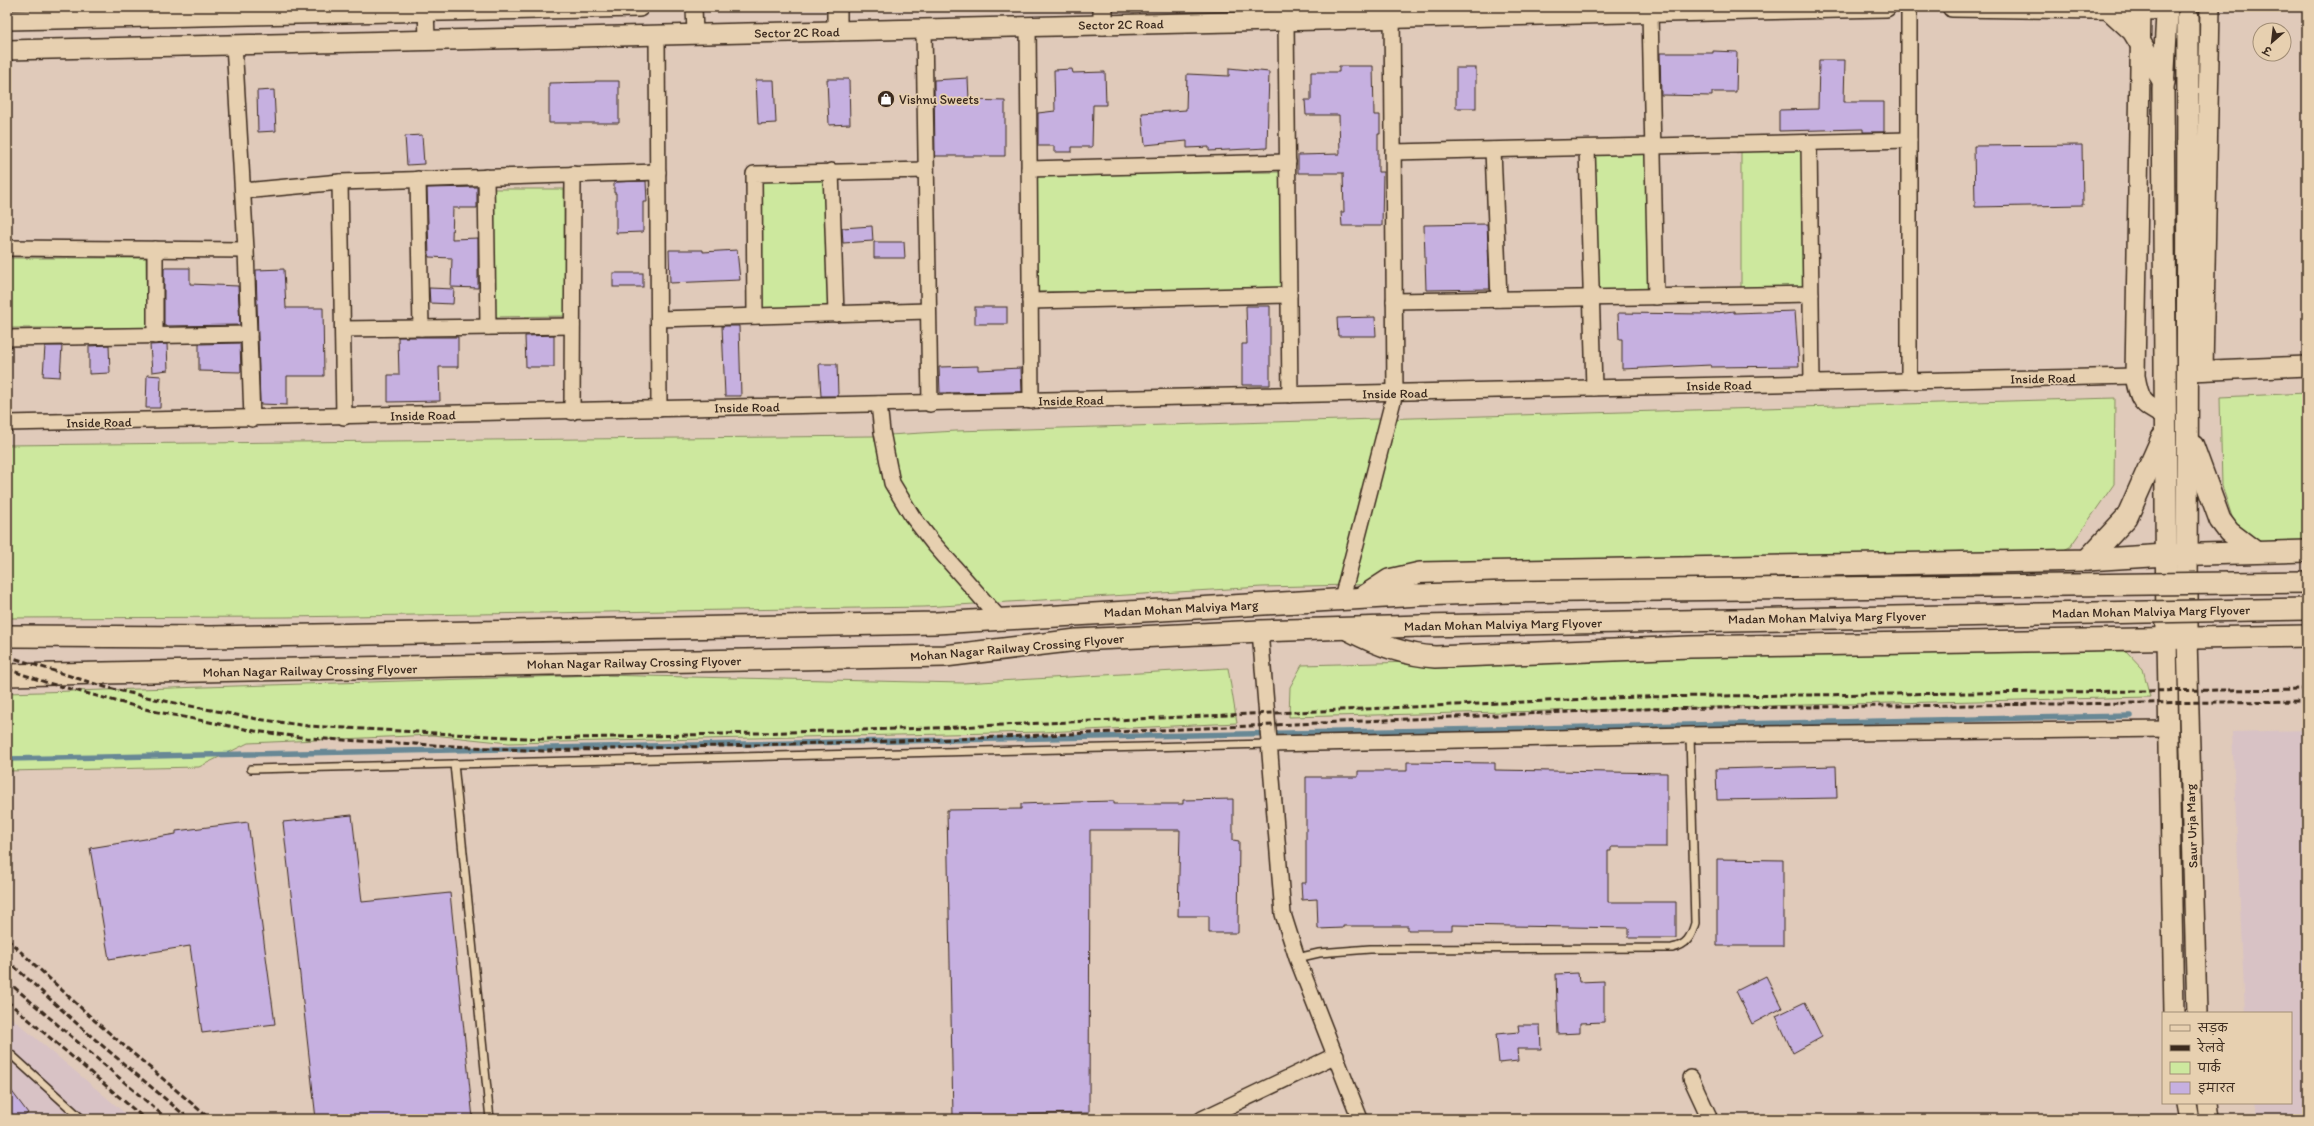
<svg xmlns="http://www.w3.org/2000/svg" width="2314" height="1126" font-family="Itim,'Playpen Sans Deva',sans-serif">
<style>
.built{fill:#d8c2c5}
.green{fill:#cde89e;stroke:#84895e}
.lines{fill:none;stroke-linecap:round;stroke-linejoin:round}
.stream{stroke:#678895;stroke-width:5.5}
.building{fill:#c6b0e0;stroke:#3b2a1e}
.service-casing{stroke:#3b2a1e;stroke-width:10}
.minor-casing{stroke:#3b2a1e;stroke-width:18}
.tertiary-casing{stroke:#3b2a1e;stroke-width:22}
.secondary-casing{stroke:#3b2a1e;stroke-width:24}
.service{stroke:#e7d0b0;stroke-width:7}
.minor{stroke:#e7d0b0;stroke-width:15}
.tertiary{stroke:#e7d0b0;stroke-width:19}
.secondary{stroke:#e7d0b0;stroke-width:21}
.rail{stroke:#3b2a1e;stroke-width:3;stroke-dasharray:6 3;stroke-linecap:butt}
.secondary-bridge-casing{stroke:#3b2a1e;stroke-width:24;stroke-linecap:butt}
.secondary-bridge{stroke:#e7d0b0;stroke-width:21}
.labels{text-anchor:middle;stroke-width:3.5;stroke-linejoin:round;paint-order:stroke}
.street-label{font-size:13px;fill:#3b2a1e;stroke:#e7d0b0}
.poi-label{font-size:13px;fill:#3b2a1e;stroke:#e7d0b0;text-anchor:start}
</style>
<rect width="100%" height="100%" fill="#e0caba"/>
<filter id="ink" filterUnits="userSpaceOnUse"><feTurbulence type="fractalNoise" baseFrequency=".025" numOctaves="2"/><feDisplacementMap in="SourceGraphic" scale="8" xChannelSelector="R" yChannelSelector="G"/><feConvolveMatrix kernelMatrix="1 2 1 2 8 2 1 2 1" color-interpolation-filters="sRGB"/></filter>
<g filter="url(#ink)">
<!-- built -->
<g class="built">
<path d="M 2307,730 L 2307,1119 L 2257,1119 L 2254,1103 L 2291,1103 L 2291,1013 L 2245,1013 L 2232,732 Z"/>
<path d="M 7,1014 L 132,1119 L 7,1119 Z"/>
</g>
<!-- green -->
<g class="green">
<path d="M 1741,150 L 1804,150 L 1805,288 L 1741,288 Z"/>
<path d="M 1647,152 L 1650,291 L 1597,291 L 1594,154 Z"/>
<path d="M 1280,172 L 1282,289 L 1038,292 L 1036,175 Z"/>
<path d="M 826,178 L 828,307 L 761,308 L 759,179 Z"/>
<path d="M 494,189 L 564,189 L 565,316 L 494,317 Z"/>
<path d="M 7,258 L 146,258 L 147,328 L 7,328 Z"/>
<path d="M 2307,393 L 2307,560 L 2262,545 L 2234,523 L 2222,486 L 2220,397 Z"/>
<path d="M 2115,398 L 2114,484 L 2070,547 L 2020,570 L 1262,587 L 924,607 L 286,617 L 7,618 L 7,445 L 872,436 L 956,431 Z"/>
<path d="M 1975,647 L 2126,651 L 2143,669 L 2150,697 L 1289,717 L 1290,687 L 1302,665 Z"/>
<path d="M 1228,668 L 1237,723 L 1044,732 L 509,743 L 433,735 L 248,743 L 199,767 L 7,771 L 7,693 L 599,675 L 963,683 Z"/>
</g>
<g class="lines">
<!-- stream -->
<path class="stream" d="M 7,759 L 2131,716"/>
</g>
<!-- building -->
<g class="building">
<path d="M 1713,51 L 1737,52 L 1736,92 L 1712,92 L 1712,96 L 1661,95 L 1660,53 L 1713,53 Z"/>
<path d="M 1819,60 L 1845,60 L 1844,102 L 1884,102 L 1884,132 L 1863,132 L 1863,129 L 1779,131 L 1779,110 L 1818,109 Z"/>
<path d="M 1339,66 L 1373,66 L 1374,115 L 1380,115 L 1380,134 L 1378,134 L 1378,172 L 1383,172 L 1382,226 L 1342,226 L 1341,212 L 1344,212 L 1343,173 L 1298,173 L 1298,155 L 1340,154 L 1339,115 L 1306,115 L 1305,100 L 1311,100 L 1311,72 L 1339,72 Z"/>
<path d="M 1229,68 L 1269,72 L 1267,148 L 1209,151 L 1209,147 L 1187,148 L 1187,141 L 1145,145 L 1142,113 L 1186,110 L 1187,74 L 1229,76 Z"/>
<rect x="1456" y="68" width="20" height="40"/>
<path d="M 1072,69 L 1073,73 L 1105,72 L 1106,105 L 1093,105 L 1092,147 L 1072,147 L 1072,152 L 1054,152 L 1054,146 L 1038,146 L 1038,113 L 1055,111 L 1054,70 Z"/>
<path d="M 968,78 L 969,100 L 1005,101 L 1005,156 L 935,156 L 934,80 Z"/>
<path d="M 827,79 L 849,79 L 850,124 L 829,125 Z"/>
<path d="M 756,80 L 774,80 L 776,123 L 758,124 Z"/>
<path d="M 595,81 L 619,81 L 619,123 L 549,123 L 549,83 L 595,82 Z"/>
<path d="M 274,90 L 276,131 L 258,132 L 257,91 Z"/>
<path d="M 422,135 L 424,164 L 407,165 L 405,136 Z"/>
<path d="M 2082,145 L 2083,205 L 1975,207 L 1974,146 Z"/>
<path d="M 646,181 L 647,202 L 643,202 L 643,232 L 616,233 L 616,193 L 614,193 L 614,182 Z"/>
<path d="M 477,187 L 477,208 L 453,208 L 452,239 L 478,238 L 478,288 L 451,287 L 452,258 L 429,257 L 427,188 Z"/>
<path d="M 1487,224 L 1490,289 L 1426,290 L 1424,225 Z"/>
<path d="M 872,226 L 873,241 L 843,243 L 842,228 Z"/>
<path d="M 874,242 L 904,242 L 905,258 L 874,258 Z"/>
<path d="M 669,250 L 703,250 L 703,252 L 737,250 L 740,280 L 670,283 Z"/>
<path d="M 164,268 L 190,268 L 190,284 L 238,286 L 240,325 L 164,326 Z"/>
<path d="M 284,269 L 286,308 L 323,308 L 324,376 L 287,376 L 287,405 L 260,404 L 256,270 Z"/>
<rect x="613" y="273" width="30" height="14"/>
<path d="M 429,288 L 454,289 L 453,304 L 430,303 Z"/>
<path d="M 1246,306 L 1270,306 L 1270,385 L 1242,385 L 1242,344 L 1247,344 Z"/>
<rect x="975" y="307" width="32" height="17"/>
<path d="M 1734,311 L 1734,313 L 1795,311 L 1799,366 L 1711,367 L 1711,365 L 1622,369 L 1622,339 L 1619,339 L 1618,313 L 1708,314 Z"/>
<path d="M 1375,317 L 1376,336 L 1338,336 L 1337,318 Z"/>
<path d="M 722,326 L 739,326 L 741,396 L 725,396 Z"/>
<path d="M 554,335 L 554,367 L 526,367 L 525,336 Z"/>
<path d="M 398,337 L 458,337 L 458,367 L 439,367 L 440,401 L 388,402 L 388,375 L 399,375 Z"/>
<path d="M 240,343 L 241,372 L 199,371 L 199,344 Z"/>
<path d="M 167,344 L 168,370 L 152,372 L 150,345 Z"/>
<path d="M 109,345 L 110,373 L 89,374 L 89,346 Z"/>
<path d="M 45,346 L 62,346 L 60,377 L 43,376 Z"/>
<path d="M 819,364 L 837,364 L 838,396 L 821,396 Z"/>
<path d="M 978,366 L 978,370 L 1021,368 L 1022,392 L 940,393 L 939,367 Z"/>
<path d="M 147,375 L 161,376 L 160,408 L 146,408 Z"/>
<path d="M 1407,762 L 1495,763 L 1495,770 L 1667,773 L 1667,847 L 1611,847 L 1611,851 L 1608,851 L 1608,902 L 1676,902 L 1676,938 L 1629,938 L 1629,928 L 1452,925 L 1452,930 L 1408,930 L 1408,926 L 1343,926 L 1343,928 L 1318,929 L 1317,899 L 1302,900 L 1301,883 L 1306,883 L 1306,777 L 1358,777 L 1358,771 L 1407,771 Z"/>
<path d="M 1836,766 L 1837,798 L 1717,800 L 1716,769 Z"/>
<path d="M 1233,799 L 1233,840 L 1239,841 L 1238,933 L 1209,933 L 1209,916 L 1178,916 L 1180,830 L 1090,830 L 1089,1113 L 953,1116 L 947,810 L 1021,809 L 1021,804 L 1073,802 L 1114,801 L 1114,804 L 1183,804 L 1183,800 Z"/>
<path d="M 352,815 L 362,902 L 450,893 L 473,1119 L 316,1119 L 283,822 Z"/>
<path d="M 248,822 L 275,1024 L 202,1033 L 190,946 L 109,959 L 90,848 L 176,834 L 176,831 Z"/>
<path d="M 1717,859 L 1783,860 L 1783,946 L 1717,946 Z"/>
<path d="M 1578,973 L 1579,982 L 1604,981 L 1604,1022 L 1580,1023 L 1580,1033 L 1558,1034 L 1556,974 Z"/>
<path d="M 1766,976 L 1782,1008 L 1752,1024 L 1736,991 Z"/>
<path d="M 1805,1002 L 1822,1037 L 1793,1053 L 1776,1016 Z"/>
<path d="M 1518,1025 L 1540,1025 L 1541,1049 L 1517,1049 L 1518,1061 L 1499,1063 L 1496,1034 L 1519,1032 Z"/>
<path d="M 7,1085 L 28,1113 L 20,1119 L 7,1119 Z"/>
</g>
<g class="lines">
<defs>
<g id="service">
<path d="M 454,764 L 490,1119"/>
<path d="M 251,769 L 1269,744"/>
<path d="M 1297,958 L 1319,953 L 1370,949 L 1672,948 C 1687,945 1691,937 1695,923 L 1690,735"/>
<path d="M 7,1051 L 82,1119"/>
</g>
<g id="minor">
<path d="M 426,7 L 427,40"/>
<path d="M 694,7 L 695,34"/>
<path d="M 1650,12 L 1656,297"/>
<path d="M 1286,21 L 1290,395"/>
<path d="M 1028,26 L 1031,401"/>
<path d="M 924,29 L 930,404"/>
<path d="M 657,35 L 659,409"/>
<path d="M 234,44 L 246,250 L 252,419"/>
<path d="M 1809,143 L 1812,383"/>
<path d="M 1587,148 L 1594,388"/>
<path d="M 1493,150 L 1499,299"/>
<path d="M 1393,152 L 1909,140"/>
<path d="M 1029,169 L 1288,162"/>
<path d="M 831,171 L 836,314"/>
<path d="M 486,177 L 488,327"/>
<path d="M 418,179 L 421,328"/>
<path d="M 340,182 L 344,417"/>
<path d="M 243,191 L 340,182 L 658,172"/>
<path d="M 7,248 L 246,250"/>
<path d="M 1030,301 L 1289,295"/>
<path d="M 1394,301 L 1811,294"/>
<path d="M 755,316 L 754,174 L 926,170"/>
<path d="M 659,319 L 928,311"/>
<path d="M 343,329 L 572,326"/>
<path d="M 155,336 L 155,249"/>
<path d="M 7,338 L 249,334"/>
<path d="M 1909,381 L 1909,7"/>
<path d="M 879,404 L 882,432 L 892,483 L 912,516 L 933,543 L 999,618"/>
<path d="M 572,412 L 573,174"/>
<path d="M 7,423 L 2135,376"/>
<path d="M 1342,598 L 1395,393 L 1392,7"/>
<path d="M 1260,631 L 1283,914 L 1297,958 L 1360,1119"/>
<path d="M 1269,744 L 1690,735 L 2168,729"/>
<path d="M 1691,1078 L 1710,1119"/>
<path d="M 1202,1119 L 1336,1055"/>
</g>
<g id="tertiary">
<path d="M 837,7 L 837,31"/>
<path d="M 1103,7 L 1103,25"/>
<path d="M 1952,7 L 2162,10"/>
<path d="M 2141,7 L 2135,376 C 2140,403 2142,403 2165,416"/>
<path d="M 7,20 L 639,7"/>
<path d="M 7,50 L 1886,7"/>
<path d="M 2203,370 L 2210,7"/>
<path d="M 2191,371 L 2307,366"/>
<path d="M 2187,638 L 2197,1013"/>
<path d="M 2167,639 L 2174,1013"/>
<path d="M 2186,1103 L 2189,1119"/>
<path d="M 2207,1103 L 2209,1119"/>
</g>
<g id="secondary">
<path d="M 2109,9 L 2133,31 L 2164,82"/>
<path d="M 2193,446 L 2220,520 L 2229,532 L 2254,551"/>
<path d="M 2087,560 L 2127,517 L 2162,438"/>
<path d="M 1363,597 L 1389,580 L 1420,573 L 2087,560 L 2166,555 L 2307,551"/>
<path d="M 1349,630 C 1377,645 1404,655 1435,657 L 1690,647 L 2307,636"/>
<path d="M 7,636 L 212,637 L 936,623 L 1419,595"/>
<path d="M 2187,638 L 2188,17"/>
<path d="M 2167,639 L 2163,89 L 2167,14"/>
<path d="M 7,675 L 945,656 L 1077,640 L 1260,631 L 1421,626"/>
</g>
</defs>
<!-- service casing -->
<use href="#service" class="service-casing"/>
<!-- minor casing -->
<use href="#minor" class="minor-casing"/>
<!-- tertiary casing -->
<use href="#tertiary" class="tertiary-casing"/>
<!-- secondary casing -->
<use href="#secondary" class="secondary-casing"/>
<!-- service -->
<use href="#service" class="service"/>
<!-- minor -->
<use href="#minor" class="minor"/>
<!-- tertiary -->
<use href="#tertiary" class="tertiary"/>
<!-- secondary -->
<use href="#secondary" class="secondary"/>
<!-- rail -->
<g class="rail">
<path d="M 7,656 L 105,687 L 155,699 L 257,719 L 308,726 L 543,739 L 933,728 L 1636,697 L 2307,689"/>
<path d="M 7,669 L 48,683 L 153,711 L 255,731 L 307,738 L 543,751 L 933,740 L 1636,709 L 2307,701"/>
<path d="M 7,939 L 94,1020 L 210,1119"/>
<path d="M 7,960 L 84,1030 L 189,1119"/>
<path d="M 7,981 L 167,1119"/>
<path d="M 7,1001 L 145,1119"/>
</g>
<defs>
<g id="secondary-bridge">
<path d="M 1419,595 L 1508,592 L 2307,582"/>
<path d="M 1421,626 L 2307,609"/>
</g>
</defs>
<!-- secondary-bridge casing -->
<use href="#secondary-bridge" class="secondary-bridge-casing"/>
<!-- secondary-bridge -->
<use href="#secondary-bridge" class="secondary-bridge"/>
</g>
</g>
<!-- icons -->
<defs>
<symbol id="shop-disc" viewBox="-11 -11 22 22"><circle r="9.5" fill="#3b2a1e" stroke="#e7d0b0"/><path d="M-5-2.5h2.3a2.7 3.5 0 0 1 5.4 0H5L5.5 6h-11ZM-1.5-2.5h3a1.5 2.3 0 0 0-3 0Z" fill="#fff"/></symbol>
</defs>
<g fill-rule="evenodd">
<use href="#shop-disc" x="876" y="89" width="20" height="20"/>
</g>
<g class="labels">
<!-- street labels -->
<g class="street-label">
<text transform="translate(1121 24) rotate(-1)" y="5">Sector 2C Road</text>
<text transform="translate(797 32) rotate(-1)" y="5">Sector 2C Road</text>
<text transform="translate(2043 378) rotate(-1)" y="5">Inside Road</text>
<text transform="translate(1719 385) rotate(-1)" y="5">Inside Road</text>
<text transform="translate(1395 393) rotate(-1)" y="5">Inside Road</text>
<text transform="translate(1071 400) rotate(-1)" y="5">Inside Road</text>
<text transform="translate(747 407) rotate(-1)" y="5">Inside Road</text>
<text transform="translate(423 415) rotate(-1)" y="5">Inside Road</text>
<text transform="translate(99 422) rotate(-1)" y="5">Inside Road</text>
<text transform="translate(1181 608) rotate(-3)" y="5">Madan Mohan Malviya Marg</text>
<text transform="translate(2151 611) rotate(-1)" y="5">Madan Mohan Malviya Marg Flyover</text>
<text transform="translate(1827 617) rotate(-1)" y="5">Madan Mohan Malviya Marg Flyover</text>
<text transform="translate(1503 624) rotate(-1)" y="5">Madan Mohan Malviya Marg Flyover</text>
<text transform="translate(1017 647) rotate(-5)" y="5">Mohan Nagar Railway Crossing Flyover</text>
<text transform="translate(634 662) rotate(-1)" y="5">Mohan Nagar Railway Crossing Flyover</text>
<text transform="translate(310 670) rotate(-1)" y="5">Mohan Nagar Railway Crossing Flyover</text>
<text transform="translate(2191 826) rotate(-92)" y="5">Saur Urja Marg</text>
</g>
<!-- poi labels -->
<g class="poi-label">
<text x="899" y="104">Vishnu Sweets</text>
</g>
</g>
<!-- margin -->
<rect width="2314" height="1126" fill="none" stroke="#e7d0b0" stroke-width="24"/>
<rect x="12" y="12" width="2290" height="1102" fill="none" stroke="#3b2a1e" stroke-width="1.5" filter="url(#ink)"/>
<!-- legend -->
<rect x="2162" y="1012" width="130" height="92" fill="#e7d0b0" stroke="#a28e76"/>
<rect x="2170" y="1025" width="20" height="6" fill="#e7d0b0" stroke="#a28e76"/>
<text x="2198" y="1032" font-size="12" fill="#3b2a1e">सड़क</text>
<rect x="2170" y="1045" width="20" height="6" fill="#3b2a1e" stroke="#a28e76"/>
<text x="2198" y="1052" font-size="12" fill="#3b2a1e">रेलवे</text>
<rect x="2170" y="1062" width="20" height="12" fill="#cde89e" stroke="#a28e76"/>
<text x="2198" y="1072" font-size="12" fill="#3b2a1e">पार्क</text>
<rect x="2170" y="1082" width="20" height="12" fill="#c6b0e0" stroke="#a28e76"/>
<text x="2198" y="1092" font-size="12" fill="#3b2a1e">इमारत</text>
<!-- north arrow -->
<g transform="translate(2272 42) rotate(208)"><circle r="19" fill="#e7d0b0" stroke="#a28e76"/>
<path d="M0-3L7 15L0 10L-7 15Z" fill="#3b2a1e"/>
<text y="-6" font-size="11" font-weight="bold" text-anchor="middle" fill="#3b2a1e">उ</text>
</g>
</svg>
